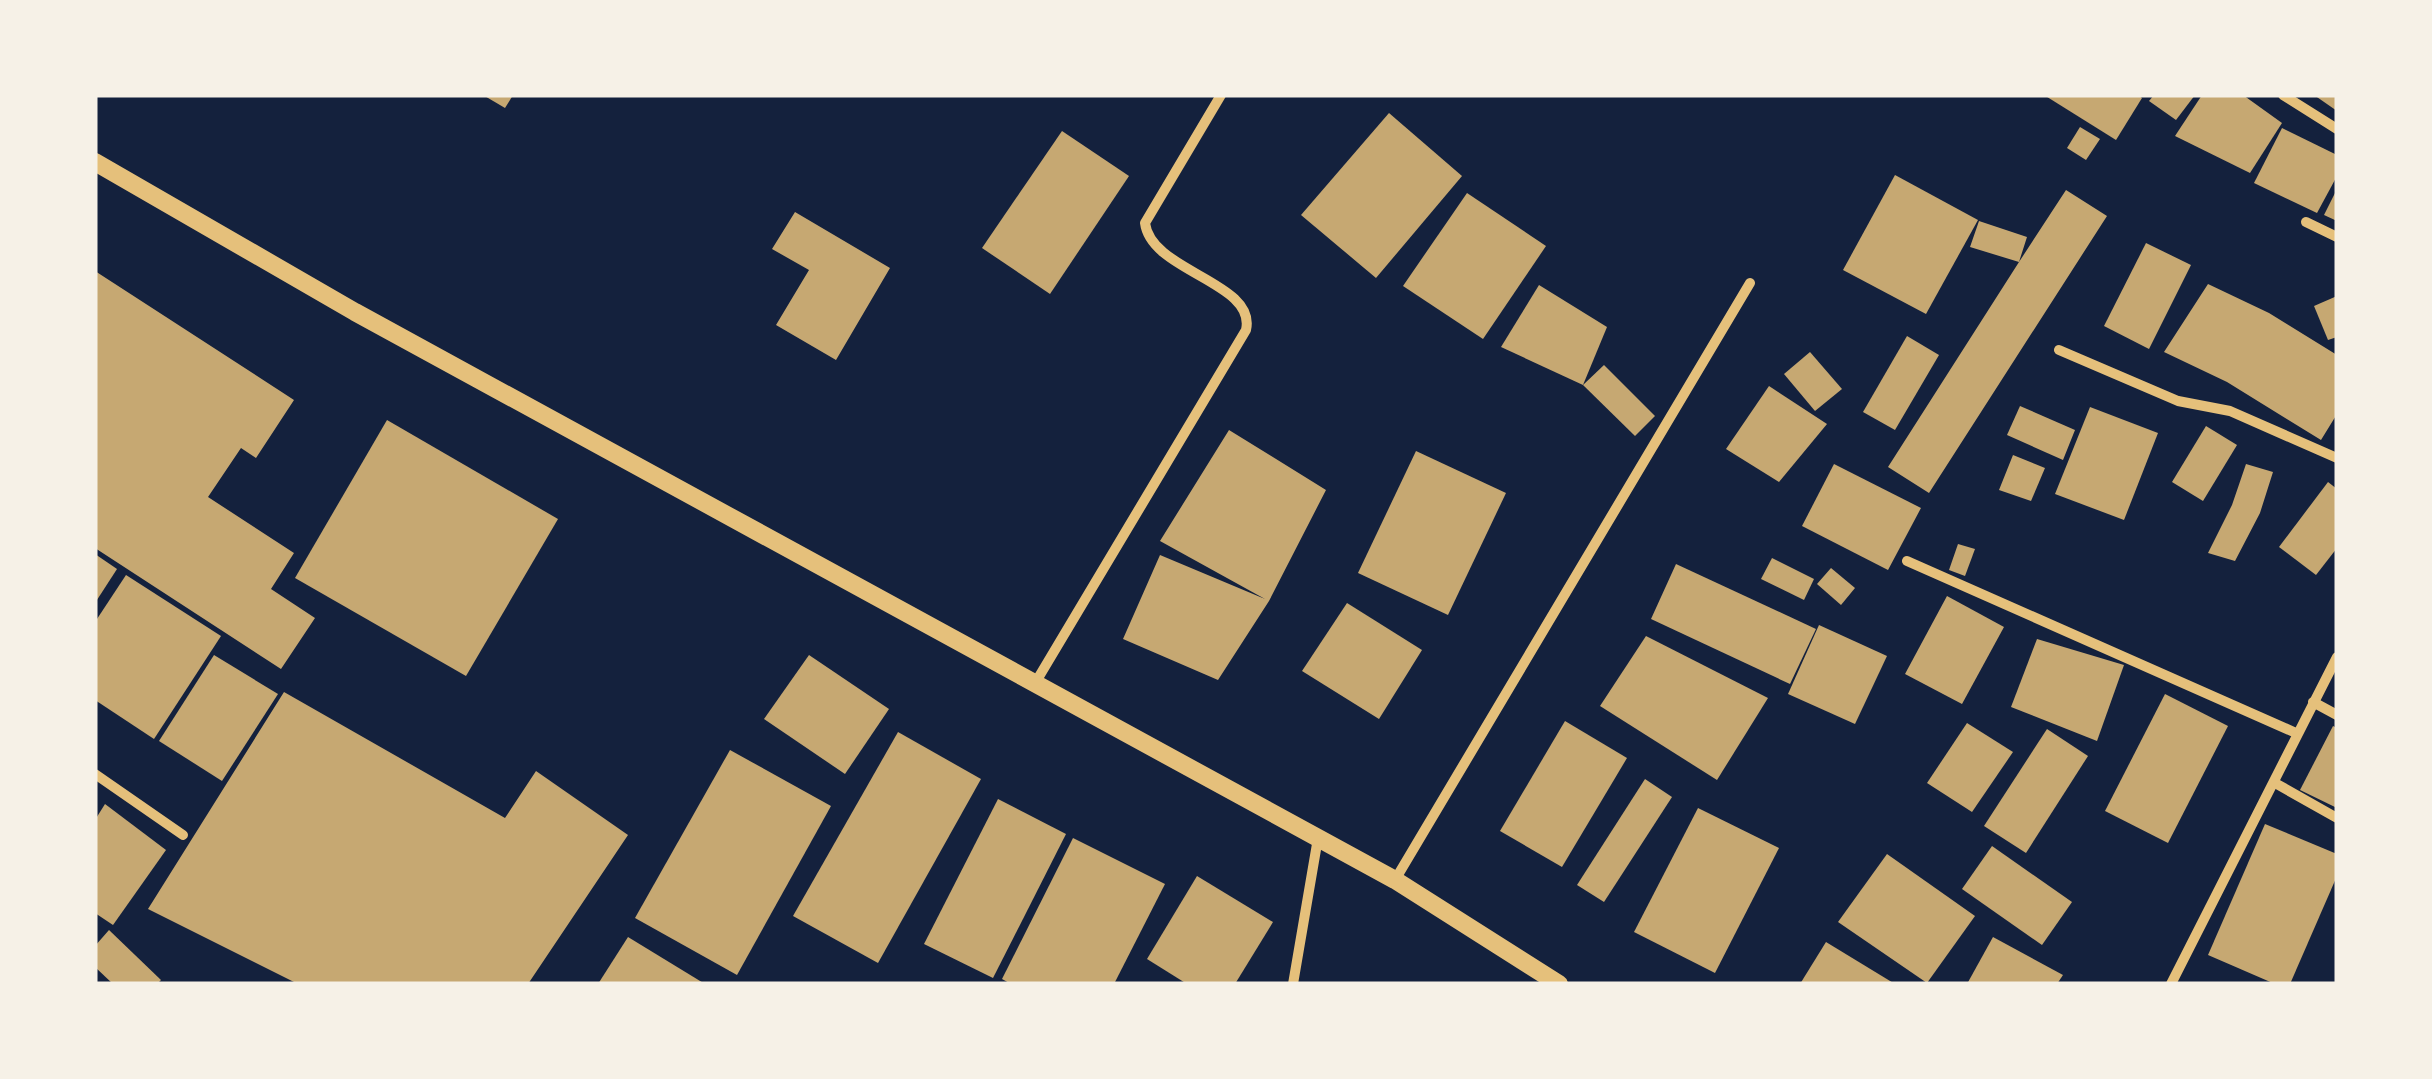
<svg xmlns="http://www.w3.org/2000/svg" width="2432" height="1079" font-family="'PT Sans Narrow',sans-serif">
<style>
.building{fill:#c6a872}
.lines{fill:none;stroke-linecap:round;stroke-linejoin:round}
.minor{stroke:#e5c07b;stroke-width:10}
.tertiary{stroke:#e5c07b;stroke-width:18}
</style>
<rect width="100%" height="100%" fill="#14213d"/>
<!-- building -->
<g class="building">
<path d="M 483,95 L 513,95 L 505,108 Z"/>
<path d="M 2044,95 L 2138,95 L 2142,98 L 2116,140 Z"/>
<path d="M 2154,95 L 2195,95 L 2176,120 L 2149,101 Z"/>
<path d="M 2202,95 L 2243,95 L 2282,123 L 2250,173 L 2175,136 Z"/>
<path d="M 2314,95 L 2337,95 L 2337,111 Z"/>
<path d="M 1389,113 L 1462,176 L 1376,278 L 1301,215 Z"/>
<path d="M 2080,127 L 2100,139 L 2086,160 L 2067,148 Z"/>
<path d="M 2282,128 L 2337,155 L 2337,176 L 2317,213 L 2254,183 Z"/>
<path d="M 1062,131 L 1129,176 L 1050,294 L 982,248 Z"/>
<path d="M 1895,175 L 1978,220 L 1926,314 L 1843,270 Z"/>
<path d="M 2337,189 L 2337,221 L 2324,215 Z"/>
<path d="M 2066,190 L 2107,216 L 1929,493 L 1888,467 L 2019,262 L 1970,247 L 1979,221 L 2027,237 L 2019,262 Z"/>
<path d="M 1467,193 L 1546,246 L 1483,339 L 1403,286 Z"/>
<path d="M 795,212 L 890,268 L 836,360 L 776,325 L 809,270 L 772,249 Z"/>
<path d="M 2146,243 L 2191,265 L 2149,349 L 2104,326 Z"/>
<path d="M 95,271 L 294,400 L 256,458 L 241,448 L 208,497 L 294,553 L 271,589 L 315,618 L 281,669 L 95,548 Z"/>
<path d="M 2208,284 L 2269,313 L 2337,355 L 2337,414 L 2321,440 L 2227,382 L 2164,352 Z"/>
<path d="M 1539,285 L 1607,327 L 1583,385 L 1501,347 Z"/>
<path d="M 2337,296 L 2337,337 L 2328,340 L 2314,306 Z"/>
<path d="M 1907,336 L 1939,355 L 1895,430 L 1863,412 Z"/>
<path d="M 1810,352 L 1842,389 L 1815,411 L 1784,374 Z"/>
<path d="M 1604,365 L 1655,416 L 1635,436 L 1583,385 Z"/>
<path d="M 1769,386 L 1827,424 L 1779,482 L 1726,449 Z"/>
<path d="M 2020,406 L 2075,430 L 2063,460 L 2007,435 Z"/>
<path d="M 2090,407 L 2158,433 L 2124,520 L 2055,494 Z"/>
<path d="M 387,420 L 558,519 L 466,676 L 295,578 Z"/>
<path d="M 2206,426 L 2237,445 L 2203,501 L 2172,482 Z"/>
<path d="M 1229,430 L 1326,490 L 1269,601 L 1218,680 L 1123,639 L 1160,555 L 1265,599 L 1160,541 Z"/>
<path d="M 1416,451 L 1506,493 L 1448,615 L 1358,573 Z"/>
<path d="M 2013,455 L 2045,468 L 2031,501 L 1999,490 Z"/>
<path d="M 1834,464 L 1921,508 L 1888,570 L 1802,526 Z"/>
<path d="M 2246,464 L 2273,472 L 2260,513 L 2235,561 L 2208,553 L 2232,505 Z"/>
<path d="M 2328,482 L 2337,489 L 2337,548 L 2316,575 L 2279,547 Z"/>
<path d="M 1958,544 L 1975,549 L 1965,576 L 1949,570 Z"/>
<path d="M 95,554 L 117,569 L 95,603 Z"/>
<path d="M 1772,558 L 1814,579 L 1804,600 L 1761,579 Z"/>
<path d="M 1676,564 L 1816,629 L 1790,684 L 1651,619 Z"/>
<path d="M 1831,568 L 1855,588 L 1841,605 L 1817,584 Z"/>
<path d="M 126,575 L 221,636 L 154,739 L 95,700 L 95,622 Z"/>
<path d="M 1947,596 L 2004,627 L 1962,704 L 1905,674 Z"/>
<path d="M 1347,603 L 1422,650 L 1379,719 L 1302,671 Z"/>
<path d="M 1819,625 L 1887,656 L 1855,724 L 1788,694 Z"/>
<path d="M 1646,636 L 1768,698 L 1717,780 L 1600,706 Z"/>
<path d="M 2037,639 L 2124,665 L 2097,741 L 2011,707 Z"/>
<path d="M 214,655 L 278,694 L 222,781 L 159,741 Z"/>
<path d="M 809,655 L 889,709 L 845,774 L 764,719 Z"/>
<path d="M 284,692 L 505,818 L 536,771 L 628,835 L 528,984 L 298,984 L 148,909 Z"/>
<path d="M 2165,694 L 2228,726 L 2168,843 L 2105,811 Z"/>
<path d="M 1565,721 L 1627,758 L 1562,867 L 1500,831 Z"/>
<path d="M 1967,723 L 2013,752 L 1972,812 L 1927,783 Z"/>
<path d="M 2333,726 L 2337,728 L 2337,808 L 2300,790 Z"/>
<path d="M 2047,729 L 2088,756 L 2026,853 L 1984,826 Z"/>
<path d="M 898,732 L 981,779 L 878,963 L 793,916 Z"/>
<path d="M 730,750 L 831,806 L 737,975 L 635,918 Z"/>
<path d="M 1645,779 L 1672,797 L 1604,902 L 1577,885 Z"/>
<path d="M 998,799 L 1066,834 L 993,978 L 924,944 Z"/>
<path d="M 105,804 L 166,850 L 113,925 L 95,913 L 95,820 Z"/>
<path d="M 1698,808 L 1779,848 L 1715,973 L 1634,932 Z"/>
<path d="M 2265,824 L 2337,854 L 2337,876 L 2290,984 L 2275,984 L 2208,955 Z"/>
<path d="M 1073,838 L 1165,884 L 1114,984 L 1011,984 L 1002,979 Z"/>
<path d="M 1992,846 L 2072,902 L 2042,945 L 1962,889 Z"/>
<path d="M 1887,854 L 1975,916 L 1927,983 L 1838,922 Z"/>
<path d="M 1197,876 L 1273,922 L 1235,984 L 1187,984 L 1147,959 Z"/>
<path d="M 109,930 L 161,980 L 157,984 L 113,984 L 95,967 L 95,946 Z"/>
<path d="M 628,937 L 705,984 L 598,984 Z"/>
<path d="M 1993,937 L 2063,975 L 2057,984 L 1967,984 Z"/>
<path d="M 1826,942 L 1895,984 L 1800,984 Z"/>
</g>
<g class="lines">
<!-- minor -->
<g class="minor">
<path d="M 2283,95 L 2337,129"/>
<path d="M 2306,222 L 2337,237"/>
<path d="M 2059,350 L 2178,401 L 2230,411 L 2337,458"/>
<path d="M 1907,561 L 2296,733"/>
<path d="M 1037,680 L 1246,330 C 1257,282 1151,272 1145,223 L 1221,95"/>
<path d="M 2313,702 L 2337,715"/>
<path d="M 95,774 L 183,835"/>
<path d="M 2275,783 L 2337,818"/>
<path d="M 1395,880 L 1750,283"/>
<path d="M 1293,984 L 1318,838"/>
<path d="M 2171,984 L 2337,657"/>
</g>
<!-- tertiary -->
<path class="tertiary" d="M 95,162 L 355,312 L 1395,880 L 1559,984"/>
</g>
<!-- border -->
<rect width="2432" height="1079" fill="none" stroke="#f6f1e7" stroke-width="195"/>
</svg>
